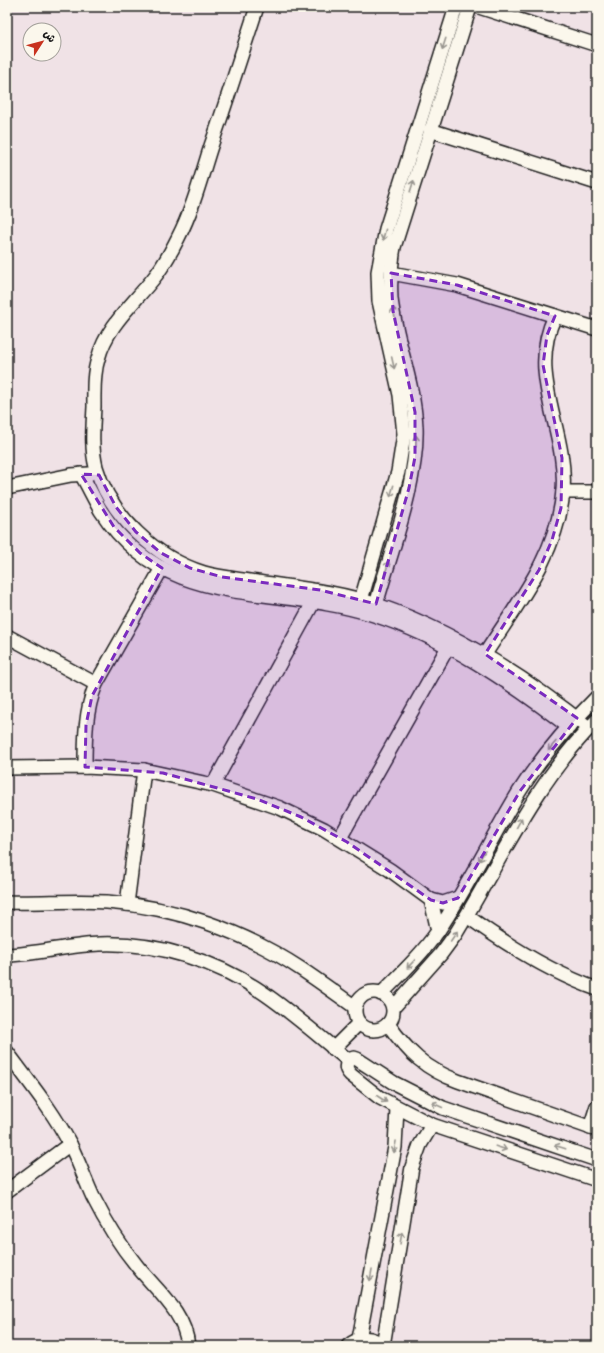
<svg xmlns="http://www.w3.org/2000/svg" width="604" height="1353" font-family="Pangolin,'Playpen Sans Arabic',sans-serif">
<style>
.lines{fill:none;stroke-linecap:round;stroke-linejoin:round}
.minor-casing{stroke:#1c1c1c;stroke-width:16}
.minor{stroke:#fbf7ec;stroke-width:13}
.oneway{stroke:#97948e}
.marked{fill:#7b2cbf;fill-opacity:0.2;stroke:#7b2cbf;stroke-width:3;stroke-dasharray:8 5;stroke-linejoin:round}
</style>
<rect width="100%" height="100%" fill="#f0e2e6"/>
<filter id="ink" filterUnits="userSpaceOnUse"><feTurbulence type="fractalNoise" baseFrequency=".025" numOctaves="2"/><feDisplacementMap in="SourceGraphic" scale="8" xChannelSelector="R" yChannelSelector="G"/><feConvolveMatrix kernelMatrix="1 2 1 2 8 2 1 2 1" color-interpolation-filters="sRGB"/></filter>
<g filter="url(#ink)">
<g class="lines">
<defs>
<g id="minor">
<path d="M 257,7 C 242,53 227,100 211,146 C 201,177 193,209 178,238 C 171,252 163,267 153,279 C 133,304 106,327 98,359 C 93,374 94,391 94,407 C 93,427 91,447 96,467 C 110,516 156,558 204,573 C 221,578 240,579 257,582 C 299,588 340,592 380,606 C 457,633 525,677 589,728"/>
<path d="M 479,7 L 597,45"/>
<path d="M 430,130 L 597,183"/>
<path d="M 391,273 L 457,285 L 597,329"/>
<path d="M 81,474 C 88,486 94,499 101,511 C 167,613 275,583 374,615 C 446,638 509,681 569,727"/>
<path d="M 7,488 L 71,475 L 89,474"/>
<path d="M 563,492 L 597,492"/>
<path d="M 361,600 L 398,472 L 404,434 L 400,395 L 379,301 L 378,272 L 386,229 L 456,7"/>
<path d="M 376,605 C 391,550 418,483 416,427 C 414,383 396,342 391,299 C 390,281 391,264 394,247 L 470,7"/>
<path d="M 7,636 L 96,684"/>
<path d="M 485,654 C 517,604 558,554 563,491 C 568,429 526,376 555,316"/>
<path d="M 85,767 C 85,738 85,711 96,684 L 162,568"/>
<path d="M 7,768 L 85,767 L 144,770 L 213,785 L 280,808 L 324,829 L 390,870 L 431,900 L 443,903 L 458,898"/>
<path d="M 213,785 L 314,601"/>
<path d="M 340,838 L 448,647"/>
<path d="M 431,900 L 438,931"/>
<path d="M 7,902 C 40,903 74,900 107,902 C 175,907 244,931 301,969 C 319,981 337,994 355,1007"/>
<path d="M 127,904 L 144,770"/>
<path d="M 467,916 C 507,945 550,972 597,989"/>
<path d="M 7,955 C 38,954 69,945 100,944 C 158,942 217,961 265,994 C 294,1014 321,1038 348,1060"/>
<circle cx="374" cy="1011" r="19"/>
<path d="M 381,994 C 401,974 422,954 438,931 C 468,887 491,838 519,792 C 541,757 568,726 597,697"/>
<path d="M 393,1008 L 441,954 L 455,935 C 500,862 535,782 597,720"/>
<path d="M 388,1024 C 408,1052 425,1069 458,1081 L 597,1130"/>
<path d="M 333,1049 L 359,1023"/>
<path d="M 7,1052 C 29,1082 53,1111 70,1144 C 79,1162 85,1180 93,1197 C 105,1221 120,1245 137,1266 C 157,1291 185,1312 188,1346"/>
<path d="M 590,1128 L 597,1106"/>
<path d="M 597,1160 L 443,1108 L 394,1083 L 357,1059 L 354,1058 L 348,1060 C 345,1067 346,1070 351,1075 L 380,1098 L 432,1125 L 597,1180"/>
<path d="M 7,1191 L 70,1144"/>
<path d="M 359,1339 L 395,1147 L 397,1108"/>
<path d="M 348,1346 C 360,1336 372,1336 383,1346"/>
<path d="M 383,1346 L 412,1167 L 420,1145 L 432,1125"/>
</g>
</defs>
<!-- minor casing -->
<use href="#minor" class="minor-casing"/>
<!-- minor -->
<use href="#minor" class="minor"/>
</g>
<!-- one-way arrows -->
<defs><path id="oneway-shaft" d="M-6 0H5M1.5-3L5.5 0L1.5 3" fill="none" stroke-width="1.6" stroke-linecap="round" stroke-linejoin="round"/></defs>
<g class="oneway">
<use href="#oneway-shaft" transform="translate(444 44) rotate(108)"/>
<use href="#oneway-shaft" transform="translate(412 186) rotate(-72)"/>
<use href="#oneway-shaft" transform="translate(384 235) rotate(105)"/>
<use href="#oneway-shaft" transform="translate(394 313) rotate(-101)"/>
<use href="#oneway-shaft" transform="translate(393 363) rotate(77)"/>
<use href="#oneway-shaft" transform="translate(416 441) rotate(-89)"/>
<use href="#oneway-shaft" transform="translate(392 491) rotate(106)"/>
<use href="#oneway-shaft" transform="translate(387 567) rotate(-74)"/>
<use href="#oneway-shaft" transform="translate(552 746) rotate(131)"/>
<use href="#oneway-shaft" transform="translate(519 823) rotate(-62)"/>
<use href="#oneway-shaft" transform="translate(482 856) rotate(120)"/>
<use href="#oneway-shaft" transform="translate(454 936) rotate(-56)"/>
<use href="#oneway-shaft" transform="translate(411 964) rotate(133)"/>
<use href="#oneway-shaft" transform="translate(382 1099) rotate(33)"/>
<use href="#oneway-shaft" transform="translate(437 1105) rotate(-156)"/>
<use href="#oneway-shaft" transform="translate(395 1147) rotate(100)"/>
<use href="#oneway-shaft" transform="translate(560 1147) rotate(-162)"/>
<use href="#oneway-shaft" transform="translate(501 1148) rotate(18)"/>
<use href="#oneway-shaft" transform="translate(401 1238) rotate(-81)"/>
<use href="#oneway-shaft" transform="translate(371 1275) rotate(100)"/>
</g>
</g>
<!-- marked area -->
<path class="marked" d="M 391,273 L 457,285 L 555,316 L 547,335 L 543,365 L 562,458 L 561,508 L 552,540 L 539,570 L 485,654 L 577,718 L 520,791 L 458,898 L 443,903 L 431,900 L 347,842 L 301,817 L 257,799 L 163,773 L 85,767 L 86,725 L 92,696 L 162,568 L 140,553 L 114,527 L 81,474 L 99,475 L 116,507 L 136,532 L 161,553 L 190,568 L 222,577 L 320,590 L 376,604 L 409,488 L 415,457 L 415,412 L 393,311 Z"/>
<!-- margin -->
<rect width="604" height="1353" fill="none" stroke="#fbf7ec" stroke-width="24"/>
<rect x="12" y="12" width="580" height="1329" fill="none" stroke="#1c1c1c" stroke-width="1.5" filter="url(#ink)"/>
<!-- north arrow -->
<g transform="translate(42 42) rotate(54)"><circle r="19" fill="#fbf7ec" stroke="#a29f99"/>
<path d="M0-3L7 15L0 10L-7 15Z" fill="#c8321e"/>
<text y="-6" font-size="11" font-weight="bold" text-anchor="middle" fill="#1c1c1c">ش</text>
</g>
</svg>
